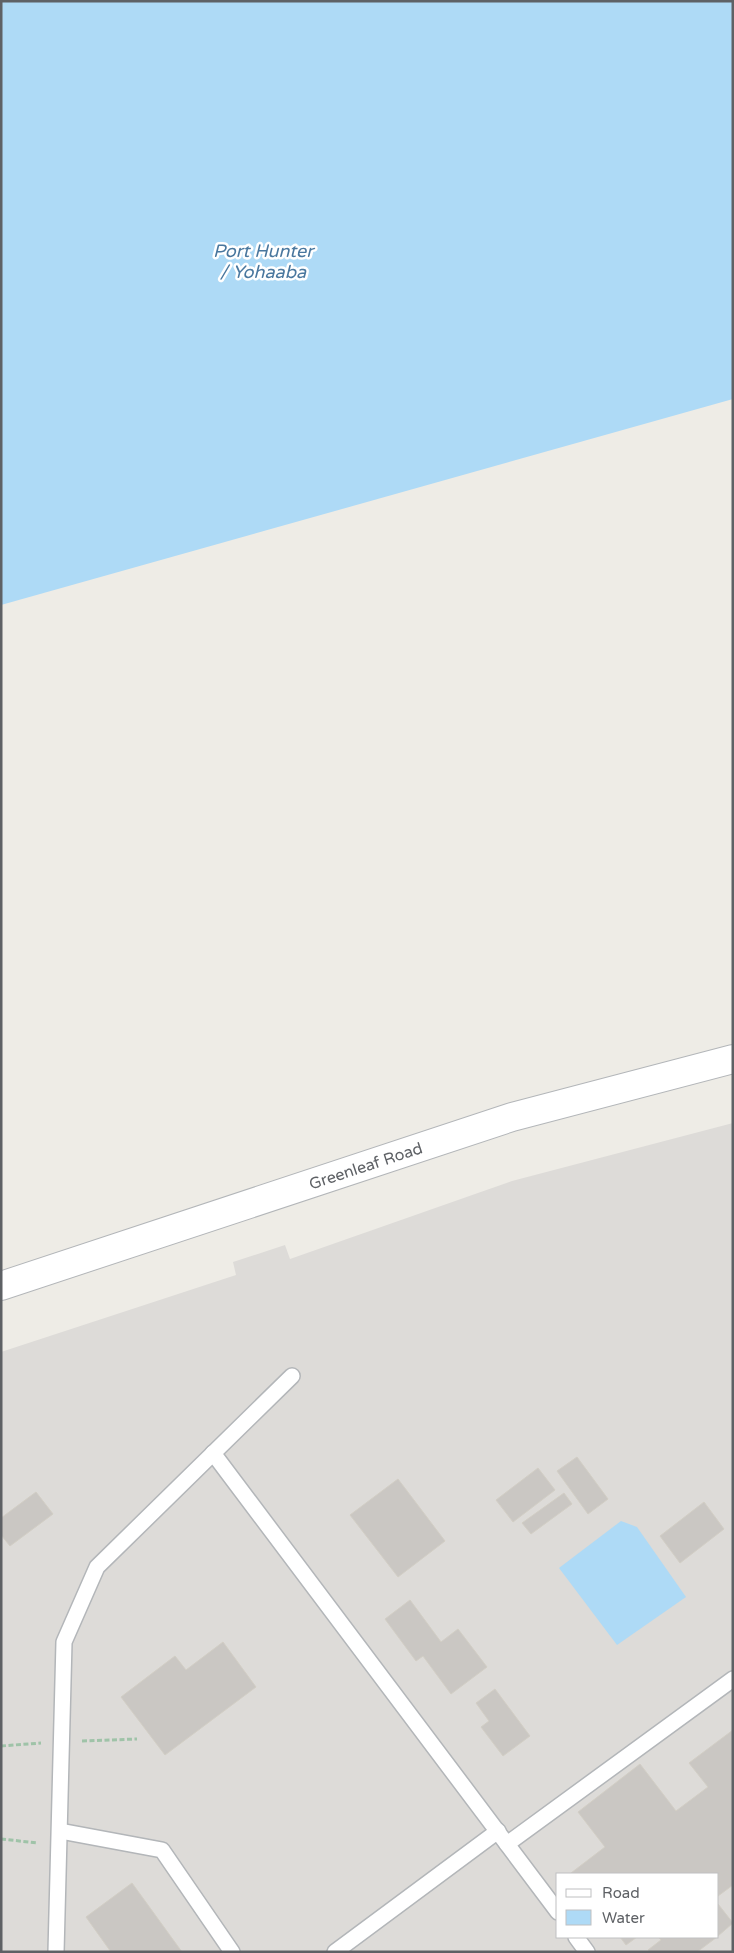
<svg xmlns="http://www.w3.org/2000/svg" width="734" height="1953" font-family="'Varela Round',sans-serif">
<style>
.industrial{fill:#dddbd8;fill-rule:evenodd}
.water{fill:#aedaf6}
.building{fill:#cac7c3;stroke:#d2cec5}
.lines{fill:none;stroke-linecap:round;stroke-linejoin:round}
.service-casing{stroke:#b3b6b9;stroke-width:18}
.minor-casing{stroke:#b3b6b9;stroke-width:30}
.path{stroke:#9fc3a8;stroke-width:3;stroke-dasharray:5 2.5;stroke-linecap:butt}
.service{stroke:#fff;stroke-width:15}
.minor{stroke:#fff;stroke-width:28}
.labels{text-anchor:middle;stroke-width:5;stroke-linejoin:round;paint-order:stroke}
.street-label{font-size:16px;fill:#5e6165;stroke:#fff}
.water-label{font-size:18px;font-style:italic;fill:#49779e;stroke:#fff}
</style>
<rect width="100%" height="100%" fill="#eeece6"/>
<!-- industrial -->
<path class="industrial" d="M 733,1123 L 733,1952 L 1,1952 L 1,1352 L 236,1275 L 233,1262 L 285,1245 L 290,1259 L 512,1181 ZM 558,1874 L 718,1874 L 718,1937 L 558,1937 Z"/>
<!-- water -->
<g class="water">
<path d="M 1,1 L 733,1 L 733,399 L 1,605 Z"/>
<path d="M 621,1521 L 637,1527 L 686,1597 L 617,1645 L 559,1568 Z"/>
</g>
<!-- building -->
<g class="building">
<path d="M 577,1457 L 608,1499 L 588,1514 L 557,1471 Z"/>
<path d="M 538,1468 L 555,1490 L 513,1522 L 496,1500 Z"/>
<path d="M 398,1479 L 445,1541 L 398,1577 L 350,1515 Z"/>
<path d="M 36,1492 L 53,1514 L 10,1546 L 1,1535 L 1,1518 Z"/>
<path d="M 564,1493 L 572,1504 L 531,1534 L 522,1523 Z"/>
<path d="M 704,1502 L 724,1529 L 680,1563 L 660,1536 Z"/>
<path d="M 410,1600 L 441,1642 L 458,1629 L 487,1667 L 451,1694 L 423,1656 L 416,1661 L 385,1619 Z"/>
<path d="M 223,1642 L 256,1687 L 165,1755 L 121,1697 L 175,1656 L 186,1670 Z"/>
<path d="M 495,1689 L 530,1736 L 503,1756 L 481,1727 L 489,1721 L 476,1703 Z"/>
<path d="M 733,1730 L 733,1885 L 718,1896 L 718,1874 L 572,1874 L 571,1873 L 605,1847 L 578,1812 L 640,1764 L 676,1811 L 708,1787 L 689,1763 Z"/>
<path d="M 132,1883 L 182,1952 L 111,1952 L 86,1917 Z"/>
<path d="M 718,1904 L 733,1923 L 718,1936 Z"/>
<path d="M 620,1937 L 637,1937 L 626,1945 Z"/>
<path d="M 658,1937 L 717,1937 L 697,1952 L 650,1952 L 648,1950 L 661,1940 Z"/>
</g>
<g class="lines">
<defs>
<g id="service">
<path d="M 213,1453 L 558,1912"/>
<path d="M 60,1831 L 162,1850 L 232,1952"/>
<path d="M 507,1844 L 733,1679"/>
<path d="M 576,1937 L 587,1952"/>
<path d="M 56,1952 L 64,1642 L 97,1567 L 292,1376"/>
<path d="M 335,1952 L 498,1831"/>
</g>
<g id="minor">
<path id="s1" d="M 1,1286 L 512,1117 L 733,1059"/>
</g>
</defs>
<!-- service casing -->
<use href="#service" class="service-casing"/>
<!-- minor casing -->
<use href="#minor" class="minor-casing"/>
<!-- path -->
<g class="path">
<path d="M 82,1741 L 137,1739"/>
<path d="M 1,1746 L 41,1743"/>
<path d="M 1,1839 L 38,1843"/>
</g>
<!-- service -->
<use href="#service" class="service"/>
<!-- minor -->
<use href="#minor" class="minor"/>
</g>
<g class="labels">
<!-- street labels -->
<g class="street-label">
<text dy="6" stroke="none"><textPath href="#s1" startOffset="384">Greenleaf Road</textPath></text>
</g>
<!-- water labels -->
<g class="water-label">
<text x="263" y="257">Port Hunter<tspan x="263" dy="21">/ Yohaaba</tspan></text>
</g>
</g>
<!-- border -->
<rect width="734" height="1953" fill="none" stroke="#5e6165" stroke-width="5"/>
<!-- legend -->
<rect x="556" y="1873" width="162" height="65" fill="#ffffff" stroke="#bfc0c1"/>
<rect x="566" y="1889" width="25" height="8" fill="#ffffff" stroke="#bfc0c1"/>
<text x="602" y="1898" font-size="15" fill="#5e6165">Road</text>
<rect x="566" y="1910" width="25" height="15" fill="#aedaf6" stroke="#bfc0c1"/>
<text x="602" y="1923" font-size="15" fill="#5e6165">Water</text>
</svg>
